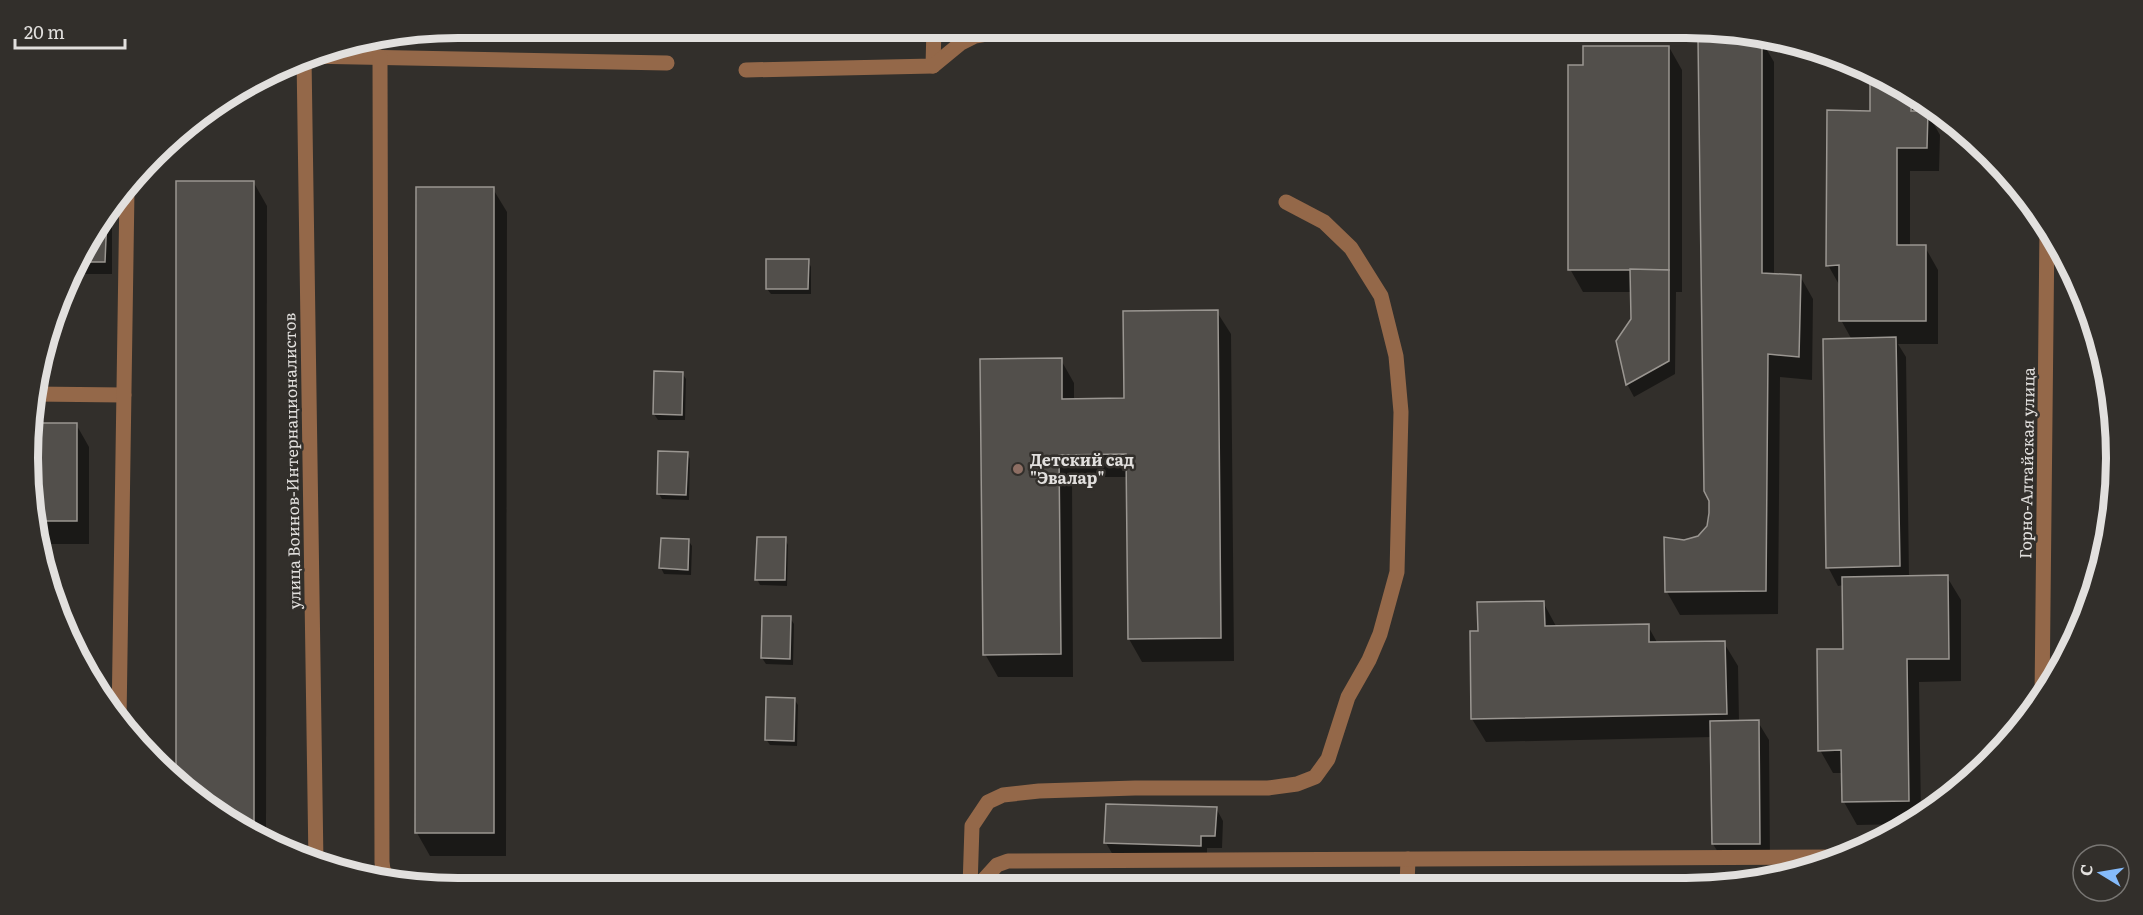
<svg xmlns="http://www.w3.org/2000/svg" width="2143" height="915" font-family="Literata,serif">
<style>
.shadow{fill:#0007}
.building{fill:#524f4b;stroke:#9a9691;stroke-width:1.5}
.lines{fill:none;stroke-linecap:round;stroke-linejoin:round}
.minor{stroke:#946849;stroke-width:15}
.education-dot{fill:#8d6e63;stroke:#322f2b;stroke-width:2}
.labels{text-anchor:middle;stroke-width:5;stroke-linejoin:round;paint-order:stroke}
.poi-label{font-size:16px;font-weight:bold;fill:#e2e0de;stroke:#322f2b;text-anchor:start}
.street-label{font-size:16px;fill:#e2e0de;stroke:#322f2b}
.rim{fill:none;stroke:#e2e0de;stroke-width:8}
</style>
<rect width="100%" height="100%" fill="#322f2b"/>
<!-- shadow -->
<g class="shadow">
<path d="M 1757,39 L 1761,40 L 1774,62 L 1774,275 L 1800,276 L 1813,299 L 1812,380 L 1780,377 L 1778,614 L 1680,615 L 1667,592 L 1684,541 L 1699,537 L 1709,527 L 1710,514 L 1699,41 Z"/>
<path d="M 1669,47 L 1682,70 L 1682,292 L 1676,292 L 1675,374 L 1634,397 L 1627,384 L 1617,341 L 1632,320 L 1632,292 L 1583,292 L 1570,269 L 1584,67 Z"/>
<path d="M 1872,71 L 1901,85 L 1924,102 L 1924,112 L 1927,112 L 1940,135 L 1939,171 L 1910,171 L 1910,247 L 1925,247 L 1938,270 L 1938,344 L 1898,344 L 1906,357 L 1909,577 L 1947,577 L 1961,600 L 1961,681 L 1919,682 L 1921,814 L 1905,824 L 1857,825 L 1844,802 L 1843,773 L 1833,773 L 1820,750 L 1844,651 L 1844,585 L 1838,586 L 1828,567 L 1852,340 L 1841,320 L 1841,288 L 1828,265 L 1871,112 Z"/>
<path d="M 254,183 L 267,206 L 266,837 L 195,799 Z"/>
<path d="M 493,189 L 507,212 L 506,856 L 430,856 L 417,833 Z"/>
<path d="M 112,209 L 112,274 L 73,274 L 85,243 Z"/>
<path d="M 808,261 L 811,267 L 811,294 L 771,294 L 767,289 Z"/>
<path d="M 1217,312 L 1231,334 L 1234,661 L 1142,662 L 1129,639 L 1128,477 L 1072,477 L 1073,677 L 998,677 L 985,654 L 1061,360 L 1074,383 L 1074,400 L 1125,400 Z"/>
<path d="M 682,373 L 686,379 L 685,420 L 658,420 L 654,414 Z"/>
<path d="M 30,424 L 76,424 L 89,447 L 89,544 L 36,544 L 27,457 Z"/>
<path d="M 687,453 L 690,459 L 689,500 L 662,499 L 659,494 Z"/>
<path d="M 785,539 L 788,545 L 787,586 L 760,585 L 757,579 Z"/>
<path d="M 688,540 L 692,546 L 691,575 L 664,574 L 661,568 Z"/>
<path d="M 1543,602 L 1557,628 L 1648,626 L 1658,644 L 1724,643 L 1738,666 L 1739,722 L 1758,722 L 1769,740 L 1770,862 L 1724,862 L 1713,844 L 1712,737 L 1486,742 L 1472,719 L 1471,632 L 1479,632 Z"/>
<path d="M 763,617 L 790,618 L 794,624 L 793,665 L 766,664 L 762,658 Z"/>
<path d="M 794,699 L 798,705 L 797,746 L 770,745 L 766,739 Z"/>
<path d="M 1216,808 L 1223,821 L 1222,848 L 1207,848 L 1207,858 L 1113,855 L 1106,843 Z"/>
</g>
<!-- building -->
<g class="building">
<path d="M 1749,38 L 1762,40 L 1762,273 L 1801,275 L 1799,357 L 1768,354 L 1766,591 L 1665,592 L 1664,537 L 1684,540 L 1698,536 L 1707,526 L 1709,513 L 1709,501 L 1704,491 L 1698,39 Z"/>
<path d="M 1583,46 L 1669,46 L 1669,270 L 1568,270 L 1568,65 L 1583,65 Z"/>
<path d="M 1870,71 L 1901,85 L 1912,93 L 1911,111 L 1928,111 L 1927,148 L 1897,148 L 1897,245 L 1926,245 L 1926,321 L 1839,321 L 1839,265 L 1826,266 L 1827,110 L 1870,111 Z"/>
<path d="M 176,181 L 254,181 L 254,827 L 248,827 L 195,799 L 176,781 Z"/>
<path d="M 416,187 L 494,187 L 494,833 L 415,833 Z"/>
<path d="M 107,216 L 105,262 L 77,262 L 85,243 Z"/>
<path d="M 766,259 L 809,259 L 808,289 L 766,289 Z"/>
<path d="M 1630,269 L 1669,270 L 1669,361 L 1626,385 L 1616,341 L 1631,319 Z"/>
<path d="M 1218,310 L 1221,638 L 1128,639 L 1126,454 L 1059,455 L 1061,654 L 983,655 L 980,359 L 1062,358 L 1062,399 L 1124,398 L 1123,311 Z"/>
<path d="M 1896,337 L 1900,566 L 1826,568 L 1823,339 Z"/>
<path d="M 654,371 L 683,372 L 682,415 L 653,414 Z"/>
<path d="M 30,423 L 77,423 L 77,521 L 33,521 L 27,457 Z"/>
<path d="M 658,451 L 688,452 L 686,495 L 657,494 Z"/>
<path d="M 757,537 L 786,537 L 785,580 L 755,580 Z"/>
<path d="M 661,538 L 689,539 L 688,570 L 659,568 Z"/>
<path d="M 1948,575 L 1949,659 L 1907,659 L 1909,801 L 1842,802 L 1841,750 L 1818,751 L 1817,649 L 1843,649 L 1842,577 Z"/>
<path d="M 1544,601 L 1545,626 L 1649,624 L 1649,642 L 1725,641 L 1727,714 L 1471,719 L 1470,631 L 1478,631 L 1477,602 Z"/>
<path d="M 762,616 L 791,616 L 790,659 L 761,658 Z"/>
<path d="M 766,697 L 795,698 L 794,741 L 765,740 Z"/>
<path d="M 1759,720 L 1760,844 L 1712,844 L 1710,721 Z"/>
<path d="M 1106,804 L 1217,807 L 1215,836 L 1201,836 L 1201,846 L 1104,843 Z"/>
</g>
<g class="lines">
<!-- minor -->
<g class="minor">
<path d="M 306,56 L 667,63"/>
<path d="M 304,57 L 316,864"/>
<path d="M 380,57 L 382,862 L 383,870 L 387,876"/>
<path d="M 933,66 L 934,27"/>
<path d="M 746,70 L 933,66 L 961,43 L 975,36 L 992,33 L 1699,29"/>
<path d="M 33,394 L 124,395"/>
<path d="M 2042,699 L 2047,228"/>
<path d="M 119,721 L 127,190"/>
<path d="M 438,885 L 568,888"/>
<path d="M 1407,885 L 1408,859"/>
<path d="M 978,886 L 997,865 L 1008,861 L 1833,857"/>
<path d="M 970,887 L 972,826 L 988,802 L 1003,795 L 1039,791 L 1135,788 L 1268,788 L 1297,784 L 1315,777 L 1328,759 L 1348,697 L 1369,660 L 1380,634 L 1397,572 L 1401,412 L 1396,356 L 1381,296 L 1351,248 L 1324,222 L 1286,202"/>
</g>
</g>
<!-- markers -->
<circle class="education-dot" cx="1018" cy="469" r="6"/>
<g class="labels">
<!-- poi labels -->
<g class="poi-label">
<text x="1030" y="466">Детский сад<tspan x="1030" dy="18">"Эвалар"</tspan></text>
</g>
<!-- street labels -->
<g class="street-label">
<text transform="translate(292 461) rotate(-91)" y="6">улица Воинов-Интернационалистов</text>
<text transform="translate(2027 463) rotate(-89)" y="6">Горно-Алтайская улица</text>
</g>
</g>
<!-- crop -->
<path d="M0 0H2143V915H0ZM458 38H1686A420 420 0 0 1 2106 458V458A420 420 0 0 1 1686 878H458A420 420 0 0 1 38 458V458A420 420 0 0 1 458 38Z" fill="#322f2b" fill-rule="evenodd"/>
<path class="rim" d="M458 38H1686A420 420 0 0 1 2106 458V458A420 420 0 0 1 1686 878H458A420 420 0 0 1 38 458V458A420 420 0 0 1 458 38Z"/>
<!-- north arrow -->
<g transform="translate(2101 873) rotate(281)"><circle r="28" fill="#322f2b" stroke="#787673" stroke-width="1.5"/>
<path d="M0-4.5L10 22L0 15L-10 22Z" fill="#85bbfb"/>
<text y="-9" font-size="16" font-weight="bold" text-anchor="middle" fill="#e2e0de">С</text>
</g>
<!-- scale -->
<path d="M15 39v9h110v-9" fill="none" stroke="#e2e0de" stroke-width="3"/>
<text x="24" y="39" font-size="18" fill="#e2e0de" stroke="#322f2b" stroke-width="4.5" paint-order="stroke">20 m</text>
</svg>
